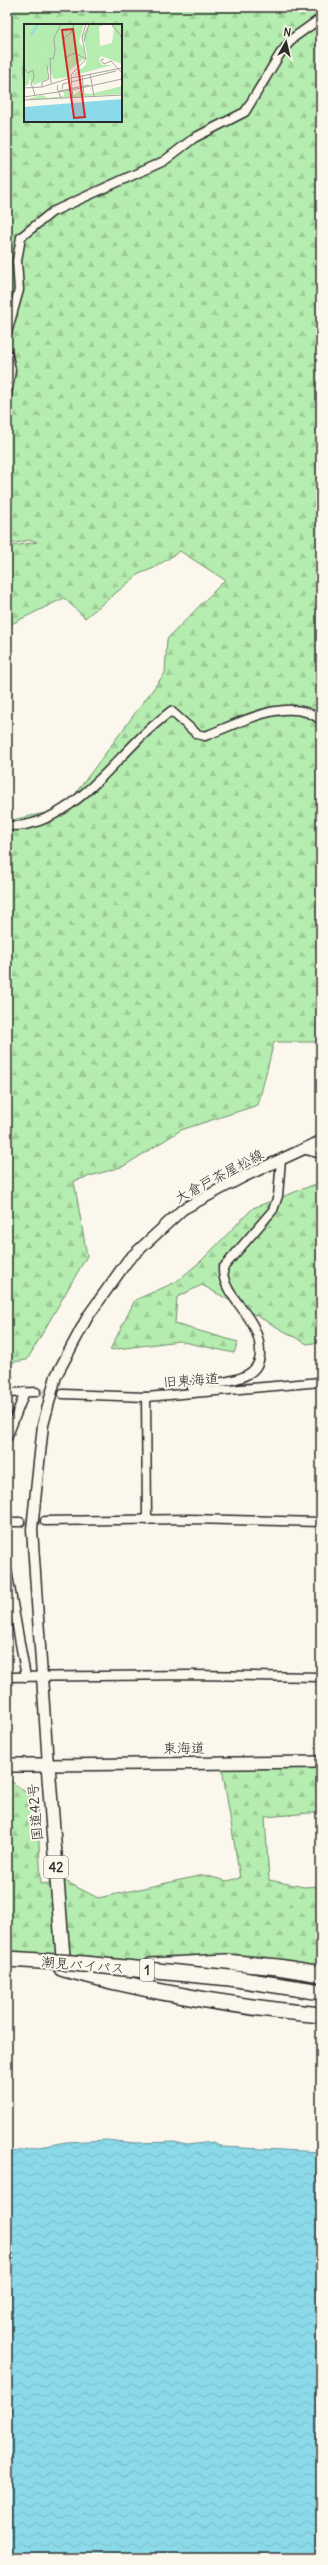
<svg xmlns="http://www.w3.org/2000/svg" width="328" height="2565" font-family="Delius,'Klee One',sans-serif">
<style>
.forest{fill:url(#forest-firs);stroke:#708c6d;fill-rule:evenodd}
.water{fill:url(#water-waves);stroke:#65949d}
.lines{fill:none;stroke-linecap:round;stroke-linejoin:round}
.minor-tunnel{stroke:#d1cec5;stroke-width:8;stroke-dasharray:8 4;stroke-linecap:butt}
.minor-casing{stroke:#2b2b2b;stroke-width:11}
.tertiary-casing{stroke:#2b2b2b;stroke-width:13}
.secondary-casing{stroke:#2b2b2b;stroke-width:14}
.trunk-casing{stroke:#2b2b2b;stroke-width:16}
.motorway-casing{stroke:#2b2b2b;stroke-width:18}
.minor{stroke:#fbf7ec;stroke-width:8}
.tertiary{stroke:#fbf7ec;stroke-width:10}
.secondary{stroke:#fbf7ec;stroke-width:11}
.trunk{stroke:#fbf7ec;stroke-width:13}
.motorway{stroke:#fbf7ec;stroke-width:15}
.motorway-bridge-casing{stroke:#2b2b2b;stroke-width:18;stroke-linecap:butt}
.motorway-bridge{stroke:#fbf7ec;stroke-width:15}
.labels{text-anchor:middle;stroke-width:4;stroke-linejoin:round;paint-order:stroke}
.shield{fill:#fbf7ec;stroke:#696865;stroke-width:1}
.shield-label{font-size:13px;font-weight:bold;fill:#2b2b2b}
.street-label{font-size:14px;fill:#2b2b2b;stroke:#fbf7ec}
.inset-river{fill:none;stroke:#8bdae9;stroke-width:2}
.inset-road{fill:none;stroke:#a8a59f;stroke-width:1}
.view{fill:#d62828;fill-opacity:0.15;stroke:#d62828;stroke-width:2}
.inset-edge{fill:none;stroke:#2b2b2b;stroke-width:2}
</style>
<defs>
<pattern id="forest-firs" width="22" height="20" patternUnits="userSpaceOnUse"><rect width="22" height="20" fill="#b5ecaf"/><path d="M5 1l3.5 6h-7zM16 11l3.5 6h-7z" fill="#9ccb97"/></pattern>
<pattern id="water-waves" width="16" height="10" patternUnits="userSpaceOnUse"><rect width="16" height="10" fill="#8bdae9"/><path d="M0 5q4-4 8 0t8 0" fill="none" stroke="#78bbc8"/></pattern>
</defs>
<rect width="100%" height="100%" fill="#fbf7ec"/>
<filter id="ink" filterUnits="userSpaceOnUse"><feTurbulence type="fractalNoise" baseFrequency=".025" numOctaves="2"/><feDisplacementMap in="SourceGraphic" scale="8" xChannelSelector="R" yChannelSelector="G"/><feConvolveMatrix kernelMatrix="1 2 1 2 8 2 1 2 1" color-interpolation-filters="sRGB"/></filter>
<g filter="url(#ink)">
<!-- forest -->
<g class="forest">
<path d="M 7,7 L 321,7 L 321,1042 L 274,1042 L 258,1105 L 181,1130 L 124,1166 L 74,1181 L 87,1256 L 27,1360 L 7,1363 L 7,821 L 64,809 L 165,673 L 167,639 L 225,580 L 180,551 L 154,568 L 139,574 L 85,618 L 64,598 L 7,626 L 7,547 L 37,542 L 30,540 L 7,545 ZM 25,25 L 121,25 L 121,121 L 25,121 Z"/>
<path d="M 321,1182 L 321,1342 L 307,1344 L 202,1285 L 177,1297 L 175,1324 L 238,1342 L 234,1353 L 179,1341 L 110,1350 L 135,1300 L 176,1282 L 201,1261 L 253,1208 Z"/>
<path d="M 321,1766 L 321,1812 L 265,1817 L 269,1880 L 304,1887 L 321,1886 L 321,1979 L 259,1972 L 7,1954 L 7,1778 L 37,1801 L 41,1884 L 65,1881 L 98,1898 L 203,1875 L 227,1881 L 240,1878 L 222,1768 Z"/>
</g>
<!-- water -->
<path class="water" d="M 106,2140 L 135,2143 L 174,2142 L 186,2145 L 214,2142 L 223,2147 L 321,2152 L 321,2558 L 7,2558 L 7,2153 L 66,2142 Z"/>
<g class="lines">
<!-- minor-tunnel -->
<g class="minor-tunnel">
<path d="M 36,1392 L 63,1394"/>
<path d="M 20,1522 L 45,1521"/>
</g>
<defs>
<g id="minor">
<path d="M 7,333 L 19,290 L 17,261 L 21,237 L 52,212 L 164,161 L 194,138 L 245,112 L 280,54 L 293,38 L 321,18"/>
<path d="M 7,351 L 11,370 L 7,395"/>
<path d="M 7,826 C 63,829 105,772 141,737 C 150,728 161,719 171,711 L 197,734 L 205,736 C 238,724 289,694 321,720"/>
<path d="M 302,1149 L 321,1154"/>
<path d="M 7,1393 L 36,1392"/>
<path d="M 192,1393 L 192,1386 C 215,1382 259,1384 260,1354 C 261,1314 222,1300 223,1268 L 273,1210 L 278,1196 L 281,1159"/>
<path d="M 63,1394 L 146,1397 L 321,1382"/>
<path d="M 146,1397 L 147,1520"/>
<path d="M 7,1438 L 25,1392"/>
<path d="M 45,1521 L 189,1519 L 321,1522"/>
<path d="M 7,1522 L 20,1522"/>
<path d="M 7,1570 L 26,1677"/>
<path d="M 7,1677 L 191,1675 L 321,1677"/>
</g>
<path id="tertiary" d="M 48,1765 L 32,1529 L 43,1425 L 56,1376 L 88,1316 L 128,1260 L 183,1209 L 243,1177 L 321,1141"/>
<path id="secondary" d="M 48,1765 L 321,1762"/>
<path id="trunk" d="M 7,1765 L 48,1765 L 64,1969 L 61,1969"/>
<g id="motorway">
<path d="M 151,1966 L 225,1962 L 278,1967 L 321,1974"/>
<path d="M 64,1969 C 149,1992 234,2007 321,2015"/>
<path d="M 230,1978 L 321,1992"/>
</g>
</defs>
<!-- minor casing -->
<use href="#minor" class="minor-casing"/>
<!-- tertiary casing -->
<use href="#tertiary" class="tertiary-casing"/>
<!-- secondary casing -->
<use href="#secondary" class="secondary-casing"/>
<!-- trunk casing -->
<use href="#trunk" class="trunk-casing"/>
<!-- motorway casing -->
<use href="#motorway" class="motorway-casing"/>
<!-- minor -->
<use href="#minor" class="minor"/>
<!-- tertiary -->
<use href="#tertiary" class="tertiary"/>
<!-- secondary -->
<use href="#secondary" class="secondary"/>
<!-- trunk -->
<use href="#trunk" class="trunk"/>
<!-- motorway -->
<use href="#motorway" class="motorway"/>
<defs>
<path id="motorway-bridge" d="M 7,1959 L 73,1963 L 230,1978"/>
</defs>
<!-- motorway-bridge casing -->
<use href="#motorway-bridge" class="motorway-bridge-casing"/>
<!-- motorway-bridge -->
<use href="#motorway-bridge" class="motorway-bridge"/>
</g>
</g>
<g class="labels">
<!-- shield labels -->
<g class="shield">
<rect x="44" y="1856" width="24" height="22" rx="3"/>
<rect x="140" y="1959" width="14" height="22" rx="3"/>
</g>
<g class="shield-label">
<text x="56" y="1872">42</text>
<text x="147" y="1975">1</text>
</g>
<!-- street labels -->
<g class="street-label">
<text transform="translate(219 1176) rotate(-28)" y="5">大倉戸茶屋松線</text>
<text transform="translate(191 1380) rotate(-4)" y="5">旧東海道</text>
<text transform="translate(184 1748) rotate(-1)" y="5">東海道</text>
<text transform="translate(35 1812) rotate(-95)" y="5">国道42号</text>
<text transform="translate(83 1965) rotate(5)" y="5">潮見バイパス</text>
</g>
</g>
<!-- overview -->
<g transform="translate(24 24)">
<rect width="98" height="98" fill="#fbf7ec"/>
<path d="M 0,0 L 30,0 L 30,12 L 14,34 L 20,35 L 20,40 L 16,46 L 9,42 L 4,45 L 0,43 Z" fill="#b5ecaf"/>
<path d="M 6,0 L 21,0 L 20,3 L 25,5 L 26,0 L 26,6 L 23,13 L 18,17 L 24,6 L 14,16 L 14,24 L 10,25 L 14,11 L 10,9 L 8,27 L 10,29 L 19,23 L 10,31 L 7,31 L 5,25 L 6,11 L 3,17 L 6,33 L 0,30 L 0,18 L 2,30 L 2,7 ZM 29,0 L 60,0 L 55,18 L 60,25 L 61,34 L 46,46 L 45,53 L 30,55 L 23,41 L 25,54 L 10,61 L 5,55 L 5,60 L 0,63 L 0,36 L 4,44 L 9,42 L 16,45 L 16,40 L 19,36 L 10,34 L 19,27 L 22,16 L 29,12 ZM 65,0 L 82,0 L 75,3 L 76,22 L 88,19 L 90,5 L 87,0 L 98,0 L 98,40 L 77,32 L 75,35 L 78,41 L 88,41 L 48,52 L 62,41 L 63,31 L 59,11 ZM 98,62 L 98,70 L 0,76 L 18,71 L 24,74 L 40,72 L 40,68 L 44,67 L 50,71 L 58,65 L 56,69 L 67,70 Z" fill="#b5ecaf"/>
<path d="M 98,75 L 98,98 L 0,98 L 0,83 Z" fill="#8bdae9"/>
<path class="inset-river" d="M 7,11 L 14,0"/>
<path class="inset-road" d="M 87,0 L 97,12 L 98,18M 60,17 L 65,0M 39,21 L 40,14 L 47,9 L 50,0M 40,34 L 51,29 L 62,35M 0,35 L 0,44 L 4,49 L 9,46 L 10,54 L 7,59 L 11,71M 80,35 L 77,36 L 80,40 L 87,37 L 98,49M 66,50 L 70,72M 58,51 L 60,71M 47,54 L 98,44M 47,58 L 92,47M 27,59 L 26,34 L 29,35 L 31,27 L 30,14 L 37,0M 34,61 L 33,64 L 37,74M 18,63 L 18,58 L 25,55 L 23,41M 0,64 L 18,63 L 46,54M 38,65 L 39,60 L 46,58M 48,66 L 47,51 L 62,35 L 58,13 L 62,0M 48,66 L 98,55M 35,67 L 65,61M 0,73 L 48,66 L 49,73M 0,76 L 98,71"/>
<path class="view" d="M 49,5 L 61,93 L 50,94 L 38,6 Z"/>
<rect width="98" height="98" class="inset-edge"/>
</g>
<!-- margin -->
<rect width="328" height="2565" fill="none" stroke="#fbf7ec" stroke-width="24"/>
<rect x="12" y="12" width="304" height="2541" fill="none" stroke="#2b2b2b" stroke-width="1.5" filter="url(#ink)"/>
<!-- north arrow -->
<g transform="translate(286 42) rotate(8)" stroke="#fbf7ec" stroke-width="3" paint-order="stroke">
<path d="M0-3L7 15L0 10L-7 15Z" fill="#2b2b2b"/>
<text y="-6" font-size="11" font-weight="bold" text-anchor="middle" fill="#2b2b2b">N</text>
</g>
</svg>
